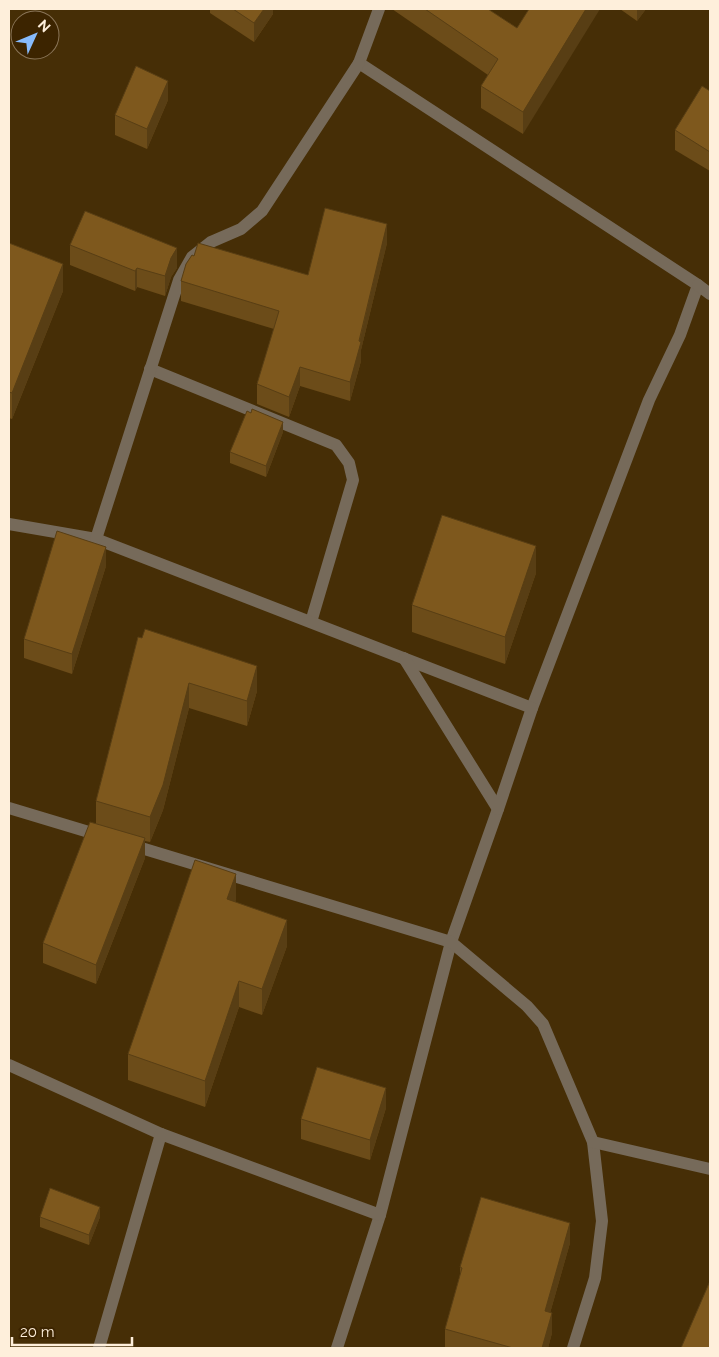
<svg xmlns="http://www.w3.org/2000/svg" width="719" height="1357" font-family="Raleway,sans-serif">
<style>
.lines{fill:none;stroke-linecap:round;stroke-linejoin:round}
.street{stroke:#766a5a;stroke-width:12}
.wall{fill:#6c4c19}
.shaded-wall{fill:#583e14}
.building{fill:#7e581d;stroke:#583e14}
</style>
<rect width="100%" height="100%" fill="#462e06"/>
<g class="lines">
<!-- street -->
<g class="street">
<path d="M 379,9 L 359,63 L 698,285 L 680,335 L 649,400 L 532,708"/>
<path d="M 698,285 L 710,294"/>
<path d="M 150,369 L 336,445 L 349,463 L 353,480 L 311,622"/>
<path d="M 9,524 L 96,539 L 532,708 L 498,809 L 451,942 L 380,1215 L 337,1348"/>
<path d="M 96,539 L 179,280 L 192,257 L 211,242 L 241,229 L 262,211 L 359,63"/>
<path d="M 404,658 L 498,809"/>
<path d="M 9,808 L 102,836"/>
<path d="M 128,844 L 451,942 L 527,1006 L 543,1024 L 593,1142 L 602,1221 L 595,1278 L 573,1348"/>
<path d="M 9,1065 L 161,1134"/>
<path d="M 593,1142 L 710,1169"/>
<path d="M 99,1348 L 161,1134 L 380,1215"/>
</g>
</g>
<!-- wall -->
<g class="wall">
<path d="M 210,9 L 273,9 L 273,14 L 254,42 L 210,13 Z"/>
<path d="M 392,9 L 488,9 L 517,28 L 529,9 L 523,134 L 481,108 L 481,86 L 488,75 Z"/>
<path d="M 620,9 L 646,9 L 637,21 Z"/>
<path d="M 710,91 L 710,171 L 675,150 L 675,130 Z"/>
<path d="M 168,100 L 147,149 L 115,135 L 115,115 Z"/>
<path d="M 9,243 L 63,291 L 12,419 L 9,418 Z"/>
<path d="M 387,243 L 361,350 L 361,361 L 350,401 L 300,386 L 289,417 L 257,404 L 257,384 L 274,329 L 181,301 L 181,281 L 194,256 L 308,275 Z"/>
<path d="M 70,245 L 177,268 L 171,277 L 165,296 L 137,287 L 135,291 L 70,265 Z"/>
<path d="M 251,413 L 283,432 L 266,477 L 230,463 L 230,452 Z"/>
<path d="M 106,566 L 72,674 L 24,658 L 24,639 Z"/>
<path d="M 536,573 L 505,664 L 412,632 L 412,605 Z"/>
<path d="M 138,637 L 257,691 L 247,726 L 189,708 L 163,810 L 150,842 L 145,841 L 145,858 L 96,984 L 43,963 L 43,943 L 96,823 L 96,801 Z"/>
<path d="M 236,900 L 235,901 L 287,946 L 262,1015 L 239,1007 L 205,1107 L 128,1080 L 128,1054 Z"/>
<path d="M 386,1108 L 370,1160 L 301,1139 L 301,1119 Z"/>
<path d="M 40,1217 L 100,1217 L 89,1245 L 40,1227 Z"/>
<path d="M 570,1243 L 550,1313 L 552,1333 L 548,1348 L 445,1348 L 445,1329 L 460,1275 L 460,1267 Z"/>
</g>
<!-- shaded-wall -->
<g class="shaded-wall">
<path d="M 264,9 L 273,9 L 273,14 L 254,42 L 254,23 Z"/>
<path d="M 586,9 L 600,9 L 523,134 L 523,112 Z"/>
<path d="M 637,9 L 646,9 L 637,21 Z"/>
<path d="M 168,81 L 168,100 L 147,149 L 147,129 Z"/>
<path d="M 387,224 L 387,243 L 361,350 L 361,361 L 350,401 L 350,382 Z"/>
<path d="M 177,248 L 177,268 L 171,277 L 165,296 L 165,276 L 171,258 Z"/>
<path d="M 63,264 L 63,291 L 12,419 L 12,393 Z"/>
<path d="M 137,268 L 137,287 L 135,291 L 135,271 Z"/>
<path d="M 300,367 L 300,386 L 289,417 L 289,397 Z"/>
<path d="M 283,422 L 283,432 L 266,477 L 266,466 Z"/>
<path d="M 536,546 L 536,573 L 505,664 L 505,637 Z"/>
<path d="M 106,547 L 106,566 L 72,674 L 72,654 Z"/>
<path d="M 257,666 L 257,691 L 247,726 L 247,701 Z"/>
<path d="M 189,683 L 189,708 L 163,810 L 150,842 L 150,817 Z"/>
<path d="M 145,838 L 145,858 L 96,984 L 96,965 Z"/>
<path d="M 236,874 L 236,900 L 227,925 L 227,899 Z"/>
<path d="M 287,920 L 287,946 L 262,1015 L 262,989 Z"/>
<path d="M 239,981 L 239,1007 L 205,1107 L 205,1081 Z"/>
<path d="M 386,1088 L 386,1108 L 370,1160 L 370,1140 Z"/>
<path d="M 100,1207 L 100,1217 L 89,1245 L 89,1235 Z"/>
<path d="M 570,1223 L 570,1243 L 545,1331 L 545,1311 Z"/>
<path d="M 552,1313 L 552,1333 L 548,1348 L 542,1348 Z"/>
</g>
<!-- building -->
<g class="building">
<path d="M 233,9 L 264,9 L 254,23 Z"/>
<path d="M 425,9 L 488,9 L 517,28 L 529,9 L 586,9 L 523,112 L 481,86 L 498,59 Z"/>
<path d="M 136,66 L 168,81 L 147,129 L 115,115 Z"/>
<path d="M 702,86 L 710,91 L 710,152 L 675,130 Z"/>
<path d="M 325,208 L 387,224 L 359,341 L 361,342 L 350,382 L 300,367 L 289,397 L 257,384 L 279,311 L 181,281 L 186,264 L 192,255 L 194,256 L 198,243 L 308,275 Z"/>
<path d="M 85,211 L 177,248 L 171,258 L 165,276 L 137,268 L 135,271 L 70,245 Z"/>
<path d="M 9,243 L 63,264 L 12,393 L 9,392 Z"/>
<path d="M 252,409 L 283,422 L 266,466 L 230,452 L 247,411 L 251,413 Z"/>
<path d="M 442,515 L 536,546 L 505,637 L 412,605 Z"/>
<path d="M 57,531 L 106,547 L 72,654 L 24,639 Z"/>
<path d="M 145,629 L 257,666 L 247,701 L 189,683 L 163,785 L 150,817 L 96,801 L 138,637 L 142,638 Z"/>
<path d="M 90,822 L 145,838 L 96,965 L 43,943 Z"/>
<path d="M 195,860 L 236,874 L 227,899 L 287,920 L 262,989 L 239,981 L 205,1081 L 128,1054 Z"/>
<path d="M 317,1067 L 386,1088 L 370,1140 L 301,1119 Z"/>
<path d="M 50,1188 L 100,1207 L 89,1235 L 40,1217 Z"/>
<path d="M 481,1197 L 570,1223 L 545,1311 L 552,1313 L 542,1348 L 513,1348 L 445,1329 L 462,1268 L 460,1267 Z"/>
<path d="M 710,1281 L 710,1348 L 681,1348 Z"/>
</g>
<!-- border -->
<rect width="719" height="1357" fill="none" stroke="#feefdb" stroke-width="20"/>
<!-- north arrow -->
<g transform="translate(35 35) rotate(46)"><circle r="24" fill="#3c2400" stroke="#8a7558"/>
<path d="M0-4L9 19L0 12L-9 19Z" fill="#87bbfc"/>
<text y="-8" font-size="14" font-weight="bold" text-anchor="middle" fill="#feefdb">N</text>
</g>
<!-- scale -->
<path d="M12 1337v8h120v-8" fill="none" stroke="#feefdb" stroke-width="2.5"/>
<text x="20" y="1337" font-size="15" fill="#feefdb" stroke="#3c2400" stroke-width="4" paint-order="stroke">20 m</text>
</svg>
